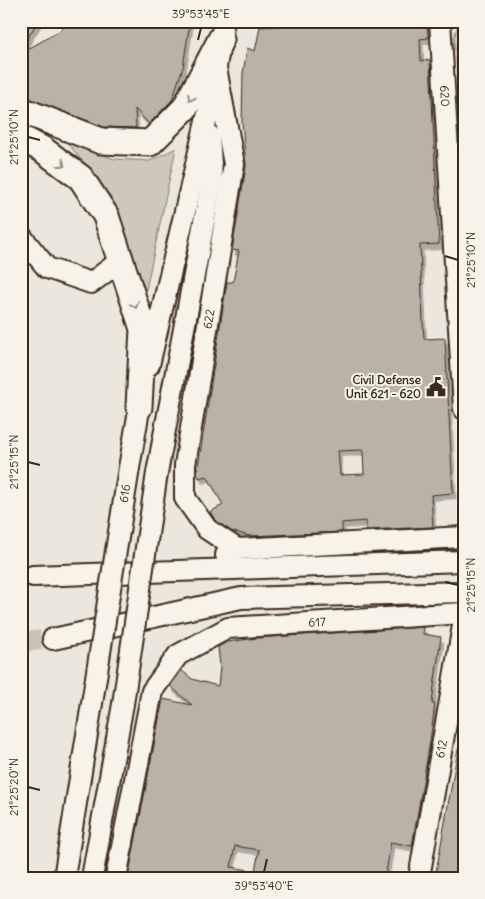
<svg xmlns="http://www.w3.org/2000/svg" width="485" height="899" font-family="Delius,sans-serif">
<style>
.green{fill:#cec8bc;stroke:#84796d}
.building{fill:#bab2a7;stroke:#3b2a1e;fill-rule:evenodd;filter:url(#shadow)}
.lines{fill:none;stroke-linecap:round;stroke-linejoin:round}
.minor-tunnel{stroke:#c9c1b6;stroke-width:20;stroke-dasharray:20 10;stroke-linecap:butt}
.minor-casing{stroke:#3b2a1e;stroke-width:24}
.major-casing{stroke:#3b2a1e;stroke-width:29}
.minor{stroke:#f7f3e8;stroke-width:20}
.major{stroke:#f7f3e8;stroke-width:25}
.minor-bridge-casing{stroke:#3b2a1e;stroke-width:24;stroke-linecap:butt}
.minor-bridge{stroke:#f7f3e8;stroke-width:20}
.oneway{stroke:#998e83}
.ticks{fill:none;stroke:#3b2a1e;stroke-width:2}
.labels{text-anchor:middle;stroke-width:4;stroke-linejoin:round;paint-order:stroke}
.street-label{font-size:12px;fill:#3b2a1e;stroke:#f7f3e8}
.poi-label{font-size:12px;font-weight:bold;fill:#3b2a1e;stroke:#f7f3e8;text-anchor:end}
.neatline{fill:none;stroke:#3b2a1e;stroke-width:2}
.ticks-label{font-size:12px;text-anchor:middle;fill:#3b2a1e}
</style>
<defs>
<filter id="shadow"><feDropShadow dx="3" dy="5.5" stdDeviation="0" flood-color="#0004"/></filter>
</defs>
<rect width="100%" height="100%" fill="#ece7dc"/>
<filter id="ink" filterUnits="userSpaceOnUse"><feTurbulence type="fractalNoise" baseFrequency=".02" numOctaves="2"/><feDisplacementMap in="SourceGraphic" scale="10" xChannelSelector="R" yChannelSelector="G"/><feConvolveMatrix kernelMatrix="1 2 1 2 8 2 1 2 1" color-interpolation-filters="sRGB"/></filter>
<g filter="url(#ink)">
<!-- green -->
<g class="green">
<path d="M 459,21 L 464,21 L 464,102 L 460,102 L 454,38 Z"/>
<path d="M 66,141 L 114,159 L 150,161 L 176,148 L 144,299 L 88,168 Z"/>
</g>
<!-- building -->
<g class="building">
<path d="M 21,21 L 38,21 L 21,49 Z"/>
<path d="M 59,21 L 190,22 L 183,67 L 172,100 L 149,124 L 135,109 L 136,128 L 104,127 L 21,95 L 21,53 L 63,29 Z"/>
<path d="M 356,21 L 427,21 L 428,38 L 420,39 L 421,61 L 430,60 L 439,244 L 420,245 L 423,324 L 424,339 L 445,338 L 453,493 L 431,495 L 433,527 L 366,530 L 366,521 L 342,523 L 342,532 L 249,536 L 231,531 L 216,521 L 210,512 L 223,505 L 207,476 L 199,478 L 197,473 L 227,282 L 233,282 L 239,251 L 232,250 L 246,166 L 242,122 L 243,73 L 247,48 L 255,51 L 260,27 ZM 363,450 L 364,474 L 340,475 L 338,451 Z"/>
<path d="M 424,627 L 423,634 L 441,637 L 434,686 L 432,704 L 435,704 L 430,742 L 412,846 L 391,842 L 385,878 L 128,878 L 163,699 L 192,705 L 170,686 L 181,670 L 192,679 L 218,686 L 220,667 L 218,647 L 227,642 L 257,638 ZM 235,846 L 259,850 L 255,871 L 231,867 Z"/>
<path d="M 458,749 L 464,749 L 464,878 L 435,878 Z"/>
</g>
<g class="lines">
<!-- minor-tunnel -->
<path class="minor-tunnel" d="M 21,642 L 53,639"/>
<defs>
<g id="minor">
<path id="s1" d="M 440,21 L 464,409"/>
<path d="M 216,68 L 234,164 L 185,465 L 185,498 L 207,529 L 237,549"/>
<path d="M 21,236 L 47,268 L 91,283 L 120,261"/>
<path d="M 149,365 L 208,113 L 224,21"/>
<path d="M 129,468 L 142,393"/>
<path d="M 157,473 L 212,179 L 209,135"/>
<path d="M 226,555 L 237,549 L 464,537"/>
<path d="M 33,576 L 464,561"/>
<path d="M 53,639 L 241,598 L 464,592"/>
<path d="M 64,878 L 93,697"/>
<path d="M 92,878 L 123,704"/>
<path id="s2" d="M 116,878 L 152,691 L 178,655 L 228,628 L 464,613"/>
<path id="s3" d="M 419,878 L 464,620"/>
</g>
<g id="major">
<path d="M 21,110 L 101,141 L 150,143 L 185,108 L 221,39"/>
<path d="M 21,138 L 42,149 L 81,178 L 106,216 L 143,329 L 139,407"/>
</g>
</defs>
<!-- minor casing -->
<use href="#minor" class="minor-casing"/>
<!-- major casing -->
<use href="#major" class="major-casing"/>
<!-- minor -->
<use href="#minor" class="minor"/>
<!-- major -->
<use href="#major" class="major"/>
<defs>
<g id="minor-bridge">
<path id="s4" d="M 93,697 L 129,468"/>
<path d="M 123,704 L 157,473"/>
</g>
</defs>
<!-- minor-bridge casing -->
<use href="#minor-bridge" class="minor-bridge-casing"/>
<!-- minor-bridge -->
<use href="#minor-bridge" class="minor-bridge"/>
</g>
<!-- one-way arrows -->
<defs><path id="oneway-chevron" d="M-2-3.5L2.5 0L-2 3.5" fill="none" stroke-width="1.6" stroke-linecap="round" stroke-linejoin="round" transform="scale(1.25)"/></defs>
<g class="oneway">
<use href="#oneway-chevron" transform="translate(191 98) rotate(117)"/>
<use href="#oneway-chevron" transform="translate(62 164) rotate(37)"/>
<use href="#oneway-chevron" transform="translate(135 305) rotate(71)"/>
</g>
</g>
<!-- ticks -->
<path class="ticks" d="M 198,40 L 201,28M 28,137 L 40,140M 445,256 L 458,260M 28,462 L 40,465M 445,582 L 458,585M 28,787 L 40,790M 264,872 L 267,859"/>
<!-- icons -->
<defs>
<symbol id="civic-bare" viewBox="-9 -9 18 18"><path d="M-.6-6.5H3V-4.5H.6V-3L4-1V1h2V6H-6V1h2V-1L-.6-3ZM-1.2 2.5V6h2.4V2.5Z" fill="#3b2a1e" stroke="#f7f3e8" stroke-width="2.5" paint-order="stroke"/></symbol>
</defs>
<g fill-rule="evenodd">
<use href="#civic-bare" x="422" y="373" width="28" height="28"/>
</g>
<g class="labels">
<!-- street labels -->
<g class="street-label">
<text dy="4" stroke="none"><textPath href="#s1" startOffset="75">620</textPath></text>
<text transform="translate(209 319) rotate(-81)" y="4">622</text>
<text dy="4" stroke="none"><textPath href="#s4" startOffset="206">616</textPath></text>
<text dy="4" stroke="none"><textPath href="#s2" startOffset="381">617</textPath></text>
<text dy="4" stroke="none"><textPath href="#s3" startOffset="131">612</textPath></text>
</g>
<!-- poi labels -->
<g class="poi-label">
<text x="421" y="384">Civil Defense<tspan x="421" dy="14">Unit 621 - 620</tspan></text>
</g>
</g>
<!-- margin -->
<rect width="485" height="899" fill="none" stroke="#f7f3e8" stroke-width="55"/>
<rect x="28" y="28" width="430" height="844" class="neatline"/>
<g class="ticks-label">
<text x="201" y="18">39°53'45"E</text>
<text transform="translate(14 137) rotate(-90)" y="4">21°25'10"N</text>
<text transform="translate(471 260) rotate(-90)" y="4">21°25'10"N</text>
<text transform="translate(14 462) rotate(-90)" y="4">21°25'15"N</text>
<text transform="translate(471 585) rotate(-90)" y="4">21°25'15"N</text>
<text transform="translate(14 787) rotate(-90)" y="4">21°25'20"N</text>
<text x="264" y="890">39°53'40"E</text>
</g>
</svg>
